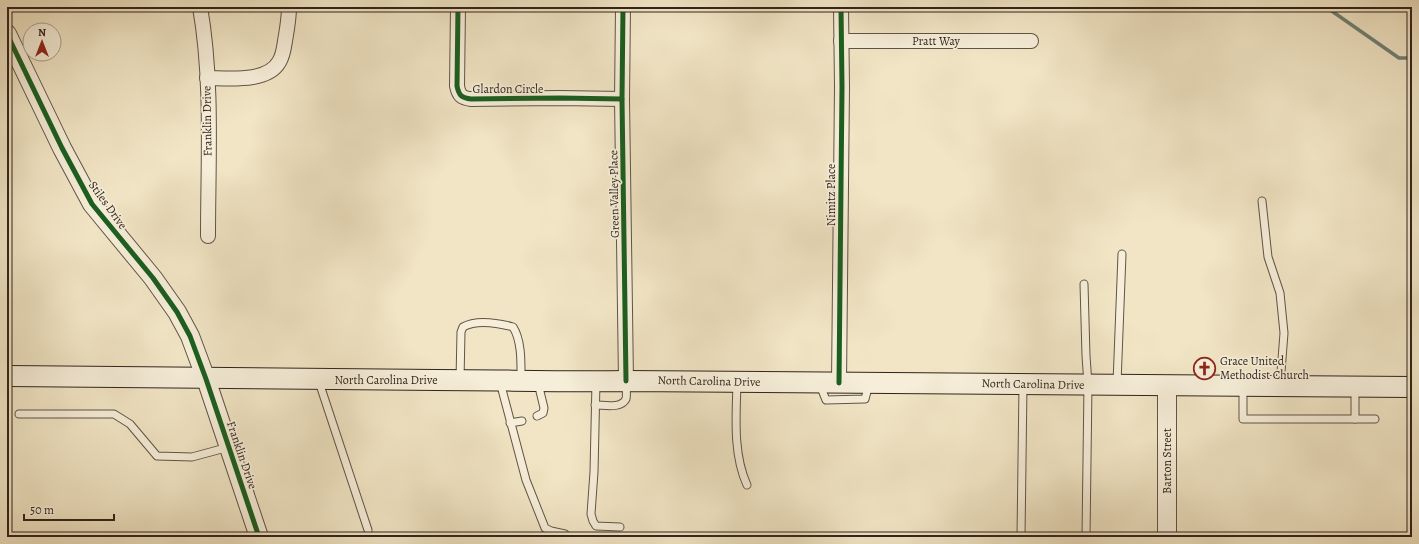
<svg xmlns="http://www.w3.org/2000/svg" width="1419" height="544" font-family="Alegreya,serif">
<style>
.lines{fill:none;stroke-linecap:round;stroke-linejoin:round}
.stream{stroke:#708176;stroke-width:3.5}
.service-casing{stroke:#605447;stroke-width:9}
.minor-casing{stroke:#605447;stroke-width:16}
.tertiary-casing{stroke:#605447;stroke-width:20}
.secondary-casing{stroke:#30241d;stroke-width:22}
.service{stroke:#f6eed9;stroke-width:7}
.minor{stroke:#f6eed9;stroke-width:14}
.tertiary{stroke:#f6eed9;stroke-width:18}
.secondary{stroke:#f6eed9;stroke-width:20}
.cycleway-casing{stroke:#f6eed9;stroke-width:8}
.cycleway{stroke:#1b5e20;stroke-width:5}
.labels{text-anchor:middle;stroke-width:3.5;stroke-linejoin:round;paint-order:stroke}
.street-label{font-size:12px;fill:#30241d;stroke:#f6eed9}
.poi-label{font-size:12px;fill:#30241d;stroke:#f6eed9;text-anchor:start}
</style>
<rect width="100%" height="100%" fill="#f1e5c5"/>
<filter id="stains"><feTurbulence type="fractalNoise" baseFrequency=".005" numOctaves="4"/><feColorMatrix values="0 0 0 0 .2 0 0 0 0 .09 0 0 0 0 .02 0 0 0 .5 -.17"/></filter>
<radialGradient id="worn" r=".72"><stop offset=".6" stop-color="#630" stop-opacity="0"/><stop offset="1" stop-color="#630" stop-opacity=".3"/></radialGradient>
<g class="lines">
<!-- stream -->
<path class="stream" d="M 1326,7 L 1399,58 L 1412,58"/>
<defs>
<g id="service">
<path d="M 1262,201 L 1268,257 L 1280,293 L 1284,333 L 1280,385"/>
<path d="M 1084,284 L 1086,356 L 1088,384 L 1086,537"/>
<path d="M 460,380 L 461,332 L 463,327 C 477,319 498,323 513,327 C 522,341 521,364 521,379"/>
<path d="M 319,382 L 368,530"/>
<path d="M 500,382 L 526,480 L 545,528 L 551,531 L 565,534 L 566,537"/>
<path d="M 596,382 L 594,472 L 591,514 L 593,521 L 596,526 L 620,527"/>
<path d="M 1117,383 L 1122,254"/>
<path d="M 737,384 C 736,417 733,454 747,485"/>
<path d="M 820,385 L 826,400 L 865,399 L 869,384"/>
<path d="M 1243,387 L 1243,419 L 1375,419"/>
<path d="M 1355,388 L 1355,419"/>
<path d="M 595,405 C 604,405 621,409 626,399 C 627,395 626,388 626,383"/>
<path d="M 19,414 L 114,414 L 130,424 L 157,456 L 192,457 L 229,447"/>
<path d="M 537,416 L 543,413 L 544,408 L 538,383"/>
<path d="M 510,423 L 522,421"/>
<path d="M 1021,537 L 1023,385"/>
</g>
<g id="minor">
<path d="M 200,7 C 213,81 208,161 208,236"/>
<path d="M 458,7 L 457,86 C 459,96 462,98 471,99 L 560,98 L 622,99"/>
<path d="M 623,7 L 622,99 L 626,381"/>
<path d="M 841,41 L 1031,41"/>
<path d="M 207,78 C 228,78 267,83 279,62 C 283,56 284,48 285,41 C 287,29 289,19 289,7"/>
<path d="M 839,383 L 842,87 L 841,7"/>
</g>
<g id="tertiary">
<path d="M 7,34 L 62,148 L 92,204 L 153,278 L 177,312 L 190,336 L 206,379 L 259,537"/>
<path d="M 1167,385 L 1167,537"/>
</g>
<path id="secondary" d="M 7,376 C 150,378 293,380 436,380 C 500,380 563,382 626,381 L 1412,387"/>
</defs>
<!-- service casing -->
<use href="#service" class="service-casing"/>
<!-- minor casing -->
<use href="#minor" class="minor-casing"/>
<!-- tertiary casing -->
<use href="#tertiary" class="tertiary-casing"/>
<!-- secondary casing -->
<use href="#secondary" class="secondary-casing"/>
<!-- service -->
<use href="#service" class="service"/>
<!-- minor -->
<use href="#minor" class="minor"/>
<!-- tertiary -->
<use href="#tertiary" class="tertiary"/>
<!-- secondary -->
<use href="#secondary" class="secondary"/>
<defs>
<g id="cycleway">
<path d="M 458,7 L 457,86 C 459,96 462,98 471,99 L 560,98 L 622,99"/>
<path d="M 623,7 L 622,99 L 626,381"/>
<path d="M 7,34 L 62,148 L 92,204 L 153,278 L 177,312 L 190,336 L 206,379 L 259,537"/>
<path d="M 839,383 L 842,87 L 841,7"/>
</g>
</defs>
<!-- cycleway casing -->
<use href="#cycleway" class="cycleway-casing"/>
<!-- cycleway -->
<use href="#cycleway" class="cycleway"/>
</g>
<!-- icons -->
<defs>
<symbol id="church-ring" viewBox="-11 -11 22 22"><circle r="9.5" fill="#f6eed9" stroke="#8f2418" stroke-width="1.5"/><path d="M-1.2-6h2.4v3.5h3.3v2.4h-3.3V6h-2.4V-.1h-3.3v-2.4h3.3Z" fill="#8f2418"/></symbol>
</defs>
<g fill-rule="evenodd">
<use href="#church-ring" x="1192" y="356" width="25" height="25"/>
</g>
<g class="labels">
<!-- street labels -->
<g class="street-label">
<text x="936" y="45">Pratt Way</text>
<text x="508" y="93">Glardon Circle</text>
<text transform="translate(207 121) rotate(-91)" y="4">Franklin Drive</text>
<text transform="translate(614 194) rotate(-91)" y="4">Green Valley Place</text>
<text transform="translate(831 195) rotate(-90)" y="4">Nimitz Place</text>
<text transform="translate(108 205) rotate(54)" y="4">Stiles Drive</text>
<text x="386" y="384">North Carolina Drive</text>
<text transform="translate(709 381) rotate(1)" y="4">North Carolina Drive</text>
<text transform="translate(1033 384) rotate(1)" y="4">North Carolina Drive</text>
<text transform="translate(242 455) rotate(71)" y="4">Franklin Drive</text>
<text transform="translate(1167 461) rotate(-90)" y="4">Barton Street</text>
</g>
<!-- poi labels -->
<g class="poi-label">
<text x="1220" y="365">Grace United<tspan x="1220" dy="14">Methodist Church</tspan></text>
</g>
</g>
<!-- margin -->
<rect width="1419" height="544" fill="none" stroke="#f1e5c5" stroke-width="24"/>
<rect x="8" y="8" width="1403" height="528" fill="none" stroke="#30241d" stroke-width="2"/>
<rect x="12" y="12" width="1395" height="520" fill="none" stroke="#30241d"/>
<!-- north arrow -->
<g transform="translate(42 42)"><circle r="19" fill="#f6eed9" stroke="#a79d8e"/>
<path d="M0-3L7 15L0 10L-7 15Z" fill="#8f2418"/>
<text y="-6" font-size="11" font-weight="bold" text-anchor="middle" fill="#30241d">N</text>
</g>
<!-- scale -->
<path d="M24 514v6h90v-6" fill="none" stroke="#30241d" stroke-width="2"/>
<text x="30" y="514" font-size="12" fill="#30241d" stroke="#f6eed9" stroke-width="3" paint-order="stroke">50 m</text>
<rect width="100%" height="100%" filter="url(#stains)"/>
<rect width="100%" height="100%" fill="url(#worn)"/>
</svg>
